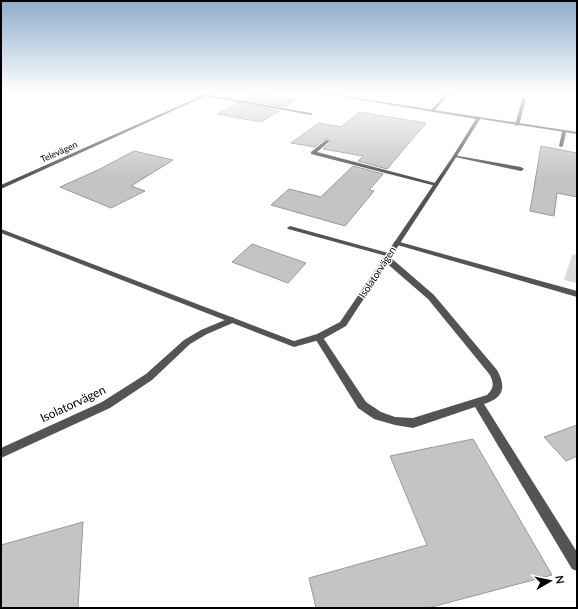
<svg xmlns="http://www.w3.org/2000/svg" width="578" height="609" font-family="Lato,sans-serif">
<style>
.green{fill:#dbdbdb}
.building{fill:#c4c4c4;stroke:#989898}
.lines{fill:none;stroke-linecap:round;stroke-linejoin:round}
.lane{fill:#545454;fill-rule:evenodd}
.street{fill:#545454;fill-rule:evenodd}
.labels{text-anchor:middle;stroke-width:3;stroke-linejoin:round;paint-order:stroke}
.far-street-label{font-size:9px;fill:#000;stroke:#fff}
.street-label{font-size:10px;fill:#000;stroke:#fff}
.near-street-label{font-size:12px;fill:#000;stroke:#fff}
</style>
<rect width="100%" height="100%" fill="#fff"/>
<!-- green -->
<path class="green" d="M 577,254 L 577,283 L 564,280 L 572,255 Z"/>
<!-- building -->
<g class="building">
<path d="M 257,94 L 295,100 L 285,107 L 245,100 Z"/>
<path d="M 238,103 L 279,111 L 261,122 L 217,114 Z"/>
<path d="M 360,112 L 426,123 L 387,169 L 358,161 L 363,156 L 323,149 L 331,142 L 330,140 L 325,139 L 315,147 L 291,143 L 319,123 L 341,127 Z"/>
<path d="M 541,146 L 577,153 L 577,197 L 557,193 L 554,216 L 530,211 Z"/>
<path d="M 134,151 L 173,160 L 131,186 L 145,191 L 111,208 L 60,187 L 98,170 Z"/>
<path d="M 353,166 L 383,174 L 369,190 L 374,191 L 345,226 L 271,205 L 289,189 L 321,197 Z"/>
<path d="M 252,244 L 306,263 L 288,283 L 232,262 Z"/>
<path d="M 577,425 L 577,456 L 566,461 L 544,437 Z"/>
<path d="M 473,439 L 552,575 L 428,608 L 316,608 L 309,578 L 427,545 L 390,456 Z"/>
<path d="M 83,522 L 78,608 L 1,608 L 1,545 Z"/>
</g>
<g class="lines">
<!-- lane -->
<g class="lane">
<path d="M 447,93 L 451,93 L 433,112 L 431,112 L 431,110 Z"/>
<path d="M 204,94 L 311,113 L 313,114 L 311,115 L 205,96 Z"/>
<path d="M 524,98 L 526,99 L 519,125 L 515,126 L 522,99 Z"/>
<path d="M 564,131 L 566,132 L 563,146 L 561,147 L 559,146 L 562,132 Z"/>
<path d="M 326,140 L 330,141 L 317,152 L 439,184 L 436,186 L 311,154 L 311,152 Z"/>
<path d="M 453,155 L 521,167 L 524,169 L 521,171 L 455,157 L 453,157 Z"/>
<path d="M 290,226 L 392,254 L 393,255 L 390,257 L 288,229 L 287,228 Z"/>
<path d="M 396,241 L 577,291 L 577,297 L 394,244 L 394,242 Z"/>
<path d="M 384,257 L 390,257 L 434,295 L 497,370 C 507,388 503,398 484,404 L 577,552 L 577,571 L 572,569 L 475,407 L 413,428 L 395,425 L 374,419 L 358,408 L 316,340 L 315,338 L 316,336 L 322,336 L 366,402 L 381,412 L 395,417 L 413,418 L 487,395 C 494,388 494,384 490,375 L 428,299 L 384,261 L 383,259 Z"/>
<path d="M 232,317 L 236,320 L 235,322 L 207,334 L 190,344 L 152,380 L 110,408 L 1,458 L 1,448 L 102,402 L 146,374 L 184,340 L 201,330 Z"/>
</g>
<!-- street -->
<g class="street">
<path d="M 208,93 L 212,93 L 1,189 L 1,185 Z"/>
<path d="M 319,93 L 325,93 L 577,132 L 577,134 L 480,119 L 457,156 L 346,326 L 323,339 L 294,347 L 1,233 L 1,229 L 294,341 L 317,334 L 340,322 L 453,156 L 476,119 Z"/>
</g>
</g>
<!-- sky -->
<linearGradient id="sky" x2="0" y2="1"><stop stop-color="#8cadcc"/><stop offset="0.52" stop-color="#fff"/><stop offset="1" stop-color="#fff" stop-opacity="0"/></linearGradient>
<rect width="578" height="178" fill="url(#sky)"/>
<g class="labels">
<!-- far-street labels -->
<g class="far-street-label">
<text transform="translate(59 152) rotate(-24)" y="3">Televägen</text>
</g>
<!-- street labels -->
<g class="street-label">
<text transform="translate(377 272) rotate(-57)" y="4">Isolatorvägen</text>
</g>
<!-- near-street labels -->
<g class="near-street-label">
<text transform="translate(73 404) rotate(-25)" y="4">Isolatorvägen</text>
</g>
</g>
<!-- border -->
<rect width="578" height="609" fill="none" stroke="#000000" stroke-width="4"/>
<!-- north arrow -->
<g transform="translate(550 581) rotate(81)" stroke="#ffffff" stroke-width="3" paint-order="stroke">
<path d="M0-3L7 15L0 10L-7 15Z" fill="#000000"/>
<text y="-6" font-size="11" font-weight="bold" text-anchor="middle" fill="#000000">N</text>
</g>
</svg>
